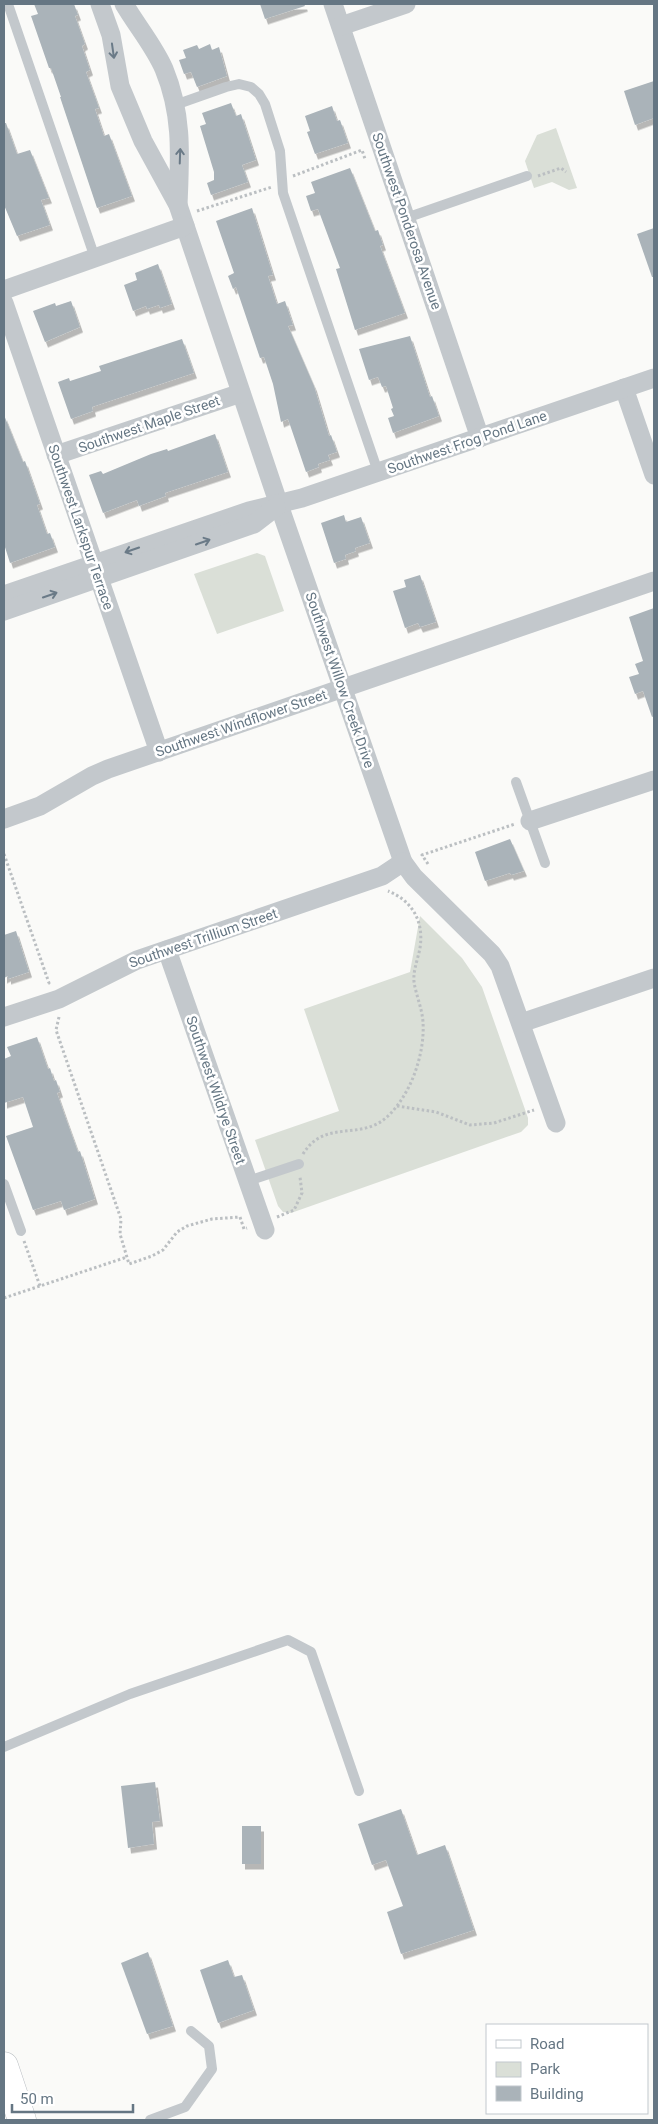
<svg xmlns="http://www.w3.org/2000/svg" width="658" height="2124" font-family="Roboto,sans-serif">
<style>
.green{fill:#dadfd7}
.building{fill:#aab3b9;filter:url(#shadow)}
.lines{fill:none;stroke-linecap:round;stroke-linejoin:round}
.primary-casing{stroke:#b5babe;stroke-width:29}
.path{stroke:#bbbfc2;stroke-width:3;stroke-dasharray:2.5 2.5;stroke-linecap:butt}
.service{stroke:#c3c8cc;stroke-width:10}
.minor{stroke:#c3c8cc;stroke-width:19}
.primary{stroke:#fff;stroke-width:28}
.oneway{stroke:#6a7a87}
.labels{text-anchor:middle;stroke-width:5;stroke-linejoin:round;paint-order:stroke}
.street-label{font-size:14px;fill:#657683;stroke:#fff}
</style>
<defs>
<filter id="shadow"><feDropShadow dx="3" dy="5.5" stdDeviation="0" flood-color="#0004"/></filter>
</defs>
<rect width="100%" height="100%" fill="#fafaf8"/>
<!-- green -->
<g class="green">
<path d="M 556,128 L 577,188 L 569,190 L 552,182 L 534,188 L 525,161 L 537,135 Z"/>
<path d="M 257,553 L 265,556 L 284,611 L 217,634 L 194,574 Z"/>
<path d="M 420,916 L 462,958 L 482,987 L 528,1118 L 528,1125 L 521,1132 L 291,1213 L 283,1212 L 278,1206 L 255,1140 L 339,1111 L 304,1009 L 410,972 Z"/>
</g>
<!-- building -->
<g class="building">
<path d="M 34,4 L 74,4 L 78,15 L 75,16 L 85,44 L 82,46 L 90,70 L 86,72 L 99,108 L 95,109 L 104,136 L 109,134 L 132,196 L 97,208 L 60,97 L 61,97 L 51,68 L 49,68 L 31,16 L 38,14 Z"/>
<path d="M 260,4 L 304,4 L 305,6 L 265,19 Z"/>
<path d="M 210,44 L 212,50 L 219,47 L 227,76 L 197,87 L 191,72 L 184,74 L 179,60 L 186,58 L 183,50 L 197,45 L 199,49 Z"/>
<path d="M 654,81 L 654,118 L 635,125 L 624,91 Z"/>
<path d="M 231,103 L 236,116 L 241,114 L 256,160 L 242,165 L 248,182 L 211,195 L 207,183 L 214,180 L 214,172 L 200,126 L 206,124 L 202,113 Z"/>
<path d="M 332,106 L 337,121 L 340,120 L 348,143 L 315,154 L 307,132 L 310,131 L 305,116 Z"/>
<path d="M 4,123 L 6,123 L 17,154 L 30,150 L 49,198 L 41,200 L 50,225 L 17,236 L 4,205 Z"/>
<path d="M 350,168 L 375,231 L 378,230 L 383,245 L 380,246 L 405,313 L 355,330 L 336,269 L 340,268 L 318,209 L 311,211 L 306,196 L 315,193 L 311,182 Z"/>
<path d="M 252,208 L 273,275 L 268,276 L 277,304 L 285,301 L 293,325 L 288,326 L 314,386 L 329,436 L 331,435 L 337,452 L 328,455 L 330,460 L 318,464 L 319,467 L 306,472 L 288,419 L 281,422 L 273,384 L 264,357 L 260,358 L 236,287 L 233,289 L 228,276 L 234,273 L 216,221 Z"/>
<path d="M 654,228 L 654,277 L 652,277 L 637,234 Z"/>
<path d="M 158,264 L 172,304 L 160,308 L 159,305 L 147,309 L 146,306 L 133,311 L 124,285 L 137,280 L 135,273 Z"/>
<path d="M 71,301 L 80,327 L 45,342 L 33,311 L 55,303 L 56,306 Z"/>
<path d="M 410,336 L 430,397 L 432,396 L 439,416 L 393,433 L 388,418 L 394,416 L 391,409 L 393,408 L 386,386 L 382,387 L 378,377 L 369,380 L 359,349 Z"/>
<path d="M 182,339 L 194,373 L 92,407 L 93,411 L 71,419 L 58,382 L 69,378 L 70,381 L 101,371 L 99,366 Z"/>
<path d="M 4,415 L 23,462 L 25,461 L 40,504 L 37,505 L 47,534 L 50,533 L 55,547 L 10,563 L 4,544 Z"/>
<path d="M 215,434 L 228,472 L 165,493 L 166,496 L 139,506 L 137,500 L 103,513 L 89,475 L 101,471 L 103,474 L 151,454 L 167,449 L 168,451 Z"/>
<path d="M 344,515 L 346,522 L 361,517 L 370,543 L 355,548 L 356,551 L 345,555 L 346,559 L 334,563 L 321,523 Z"/>
<path d="M 420,575 L 436,622 L 420,627 L 418,623 L 405,628 L 393,591 L 406,587 L 404,580 Z"/>
<path d="M 654,608 L 654,716 L 652,717 L 643,691 L 635,694 L 629,677 L 639,674 L 635,664 L 643,661 L 629,617 Z"/>
<path d="M 510,839 L 524,871 L 511,875 L 510,873 L 485,881 L 475,852 Z"/>
<path d="M 16,931 L 29,972 L 8,979 L 8,976 L 4,978 L 4,935 Z"/>
<path d="M 37,1037 L 48,1069 L 50,1068 L 54,1081 L 56,1080 L 60,1092 L 57,1093 L 65,1116 L 78,1152 L 80,1151 L 95,1199 L 64,1210 L 61,1201 L 33,1210 L 6,1136 L 33,1127 L 23,1097 L 4,1103 L 4,1059 L 11,1056 L 7,1047 Z"/>
<path d="M 155,1782 L 160,1821 L 152,1822 L 154,1844 L 128,1848 L 121,1786 Z"/>
<path d="M 401,1809 L 417,1855 L 445,1845 L 474,1930 L 401,1954 L 387,1912 L 403,1906 L 386,1860 L 372,1865 L 358,1824 Z"/>
<rect x="242" y="1826" width="19" height="38"/>
<path d="M 148,1952 L 173,2026 L 147,2034 L 121,1963 Z"/>
<path d="M 228,1960 L 234,1977 L 242,1975 L 254,2010 L 218,2023 L 200,1970 Z"/>
</g>
<g class="lines">
<defs>
<path id="primary" d="M 4,2066 L 22,2120"/>
</defs>
<!-- primary casing -->
<use href="#primary" class="primary-casing"/>
<!-- path -->
<g class="path">
<path d="M 293,176 L 362,150 L 365,159"/>
<path d="M 538,176 L 561,168 L 566,172"/>
<path d="M 197,211 L 272,187"/>
<path d="M 4,854 L 49,983 L 46,984"/>
<path d="M 428,864 L 422,855 L 515,824"/>
<path d="M 59,1017 L 56,1030 L 121,1219 L 120,1234 L 129,1264 L 152,1256 L 163,1250 L 177,1232 L 187,1226 L 212,1219 L 240,1217 L 244,1229 L 247,1228"/>
<path d="M 397,1106 L 436,1112 L 470,1125 L 494,1123 L 534,1110"/>
<path d="M 303,1154 C 325,1118 361,1142 388,1116 C 411,1094 425,1054 423,1022 C 422,1008 416,995 414,982 C 413,970 418,959 420,948 C 424,922 413,901 388,891"/>
<path d="M 277,1217 L 294,1210 L 302,1193 L 300,1177"/>
<path d="M 24,1241 L 40,1286"/>
<path d="M 4,1298 L 127,1257"/>
</g>
<!-- service -->
<g class="service">
<path d="M 8,4 L 95,258"/>
<path d="M 175,105 L 226,87 L 239,84 L 251,87 L 259,94 L 265,104 L 280,151 L 283,193 L 378,472"/>
<path d="M 406,218 L 527,176"/>
<path d="M 516,782 L 545,863"/>
<path d="M 248,1181 L 299,1164"/>
<path d="M 4,1184 L 21,1231"/>
<path d="M 4,1747 L 130,1694 L 288,1640 L 311,1652 L 359,1791"/>
<path d="M 150,2120 L 185,2107 L 212,2069 L 209,2046 L 191,2031"/>
</g>
<!-- minor -->
<g class="minor">
<path d="M 100,4 L 111,35 L 120,86 L 143,141 L 178,205 L 279,505 L 403,862 L 414,877 L 492,954 L 500,966 L 556,1123"/>
<path d="M 124,4 C 137,26 154,46 164,69 C 183,115 180,156 178,205"/>
<path d="M 333,4 L 480,438"/>
<path d="M 341,26 L 406,4"/>
<path d="M 4,290 L 185,226"/>
<path d="M 4,303 L 159,752"/>
<path d="M 624,388 L 654,475"/>
<path d="M 56,455 L 241,393"/>
<path d="M 4,595 L 249,511 L 302,498 L 654,378"/>
<path d="M 4,611 L 254,524 L 276,507"/>
<path d="M 4,819 L 40,806 L 92,776 L 108,769 L 654,581"/>
<path d="M 530,821 L 654,780"/>
<path d="M 167,950 L 265,1230"/>
<path d="M 4,1017 L 59,999 L 137,960 L 382,876 L 403,862"/>
<path d="M 521,1023 L 654,978"/>
</g>
<!-- primary -->
<use href="#primary" class="primary"/>
</g>
<!-- one-way arrows -->
<defs><path id="oneway-shaft" d="M-6 0H5M1.5-3L5.5 0L1.5 3" fill="none" stroke-width="1.6" stroke-linecap="round" stroke-linejoin="round" transform="scale(1.25)"/></defs>
<g class="oneway">
<use href="#oneway-shaft" transform="translate(113 51) rotate(82)"/>
<use href="#oneway-shaft" transform="translate(180 156) rotate(-88)"/>
<use href="#oneway-shaft" transform="translate(203 542) rotate(-19)"/>
<use href="#oneway-shaft" transform="translate(132 550) rotate(161)"/>
<use href="#oneway-shaft" transform="translate(50 595) rotate(-19)"/>
</g>
<g class="labels">
<!-- street labels -->
<g class="street-label">
<text transform="translate(407 221) rotate(71)" y="5">Southwest Ponderosa Avenue</text>
<text transform="translate(149 424) rotate(-19)" y="5">Southwest Maple Street</text>
<text transform="translate(467 442) rotate(-19)" y="5">Southwest Frog Pond Lane</text>
<text transform="translate(81 527) rotate(71)" y="5">Southwest Larkspur Terrace</text>
<text transform="translate(340 680) rotate(71)" y="5">Southwest Willow Creek Drive</text>
<text transform="translate(241 723) rotate(-19)" y="5">Southwest Windflower Street</text>
<text transform="translate(203 938) rotate(-19)" y="5">Southwest Trillium Street</text>
<text transform="translate(216 1090) rotate(71)" y="5">Southwest Wildrye Street</text>
</g>
</g>
<!-- border -->
<rect width="658" height="2124" fill="none" stroke="#657683" stroke-width="10"/>
<!-- legend -->
<rect x="486" y="2024" width="162" height="90" fill="#ffffff" stroke="#c1c8cd"/>
<rect x="496" y="2040" width="25" height="8" fill="#ffffff" stroke="#c1c8cd"/>
<text x="530" y="2049" font-size="15" fill="#657683">Road</text>
<rect x="496" y="2062" width="25" height="15" fill="#dadfd7" stroke="#c1c8cd"/>
<text x="530" y="2074" font-size="15" fill="#657683">Park</text>
<rect x="496" y="2086" width="25" height="15" fill="#aab3b9" stroke="#c1c8cd"/>
<text x="530" y="2099" font-size="15" fill="#657683">Building</text>
<!-- scale -->
<path d="M12 2104v8h121v-8" fill="none" stroke="#657683" stroke-width="2.5"/>
<text x="20" y="2104" font-size="15" fill="#657683" stroke="#ffffff" stroke-width="4" paint-order="stroke">50 m</text>
</svg>
